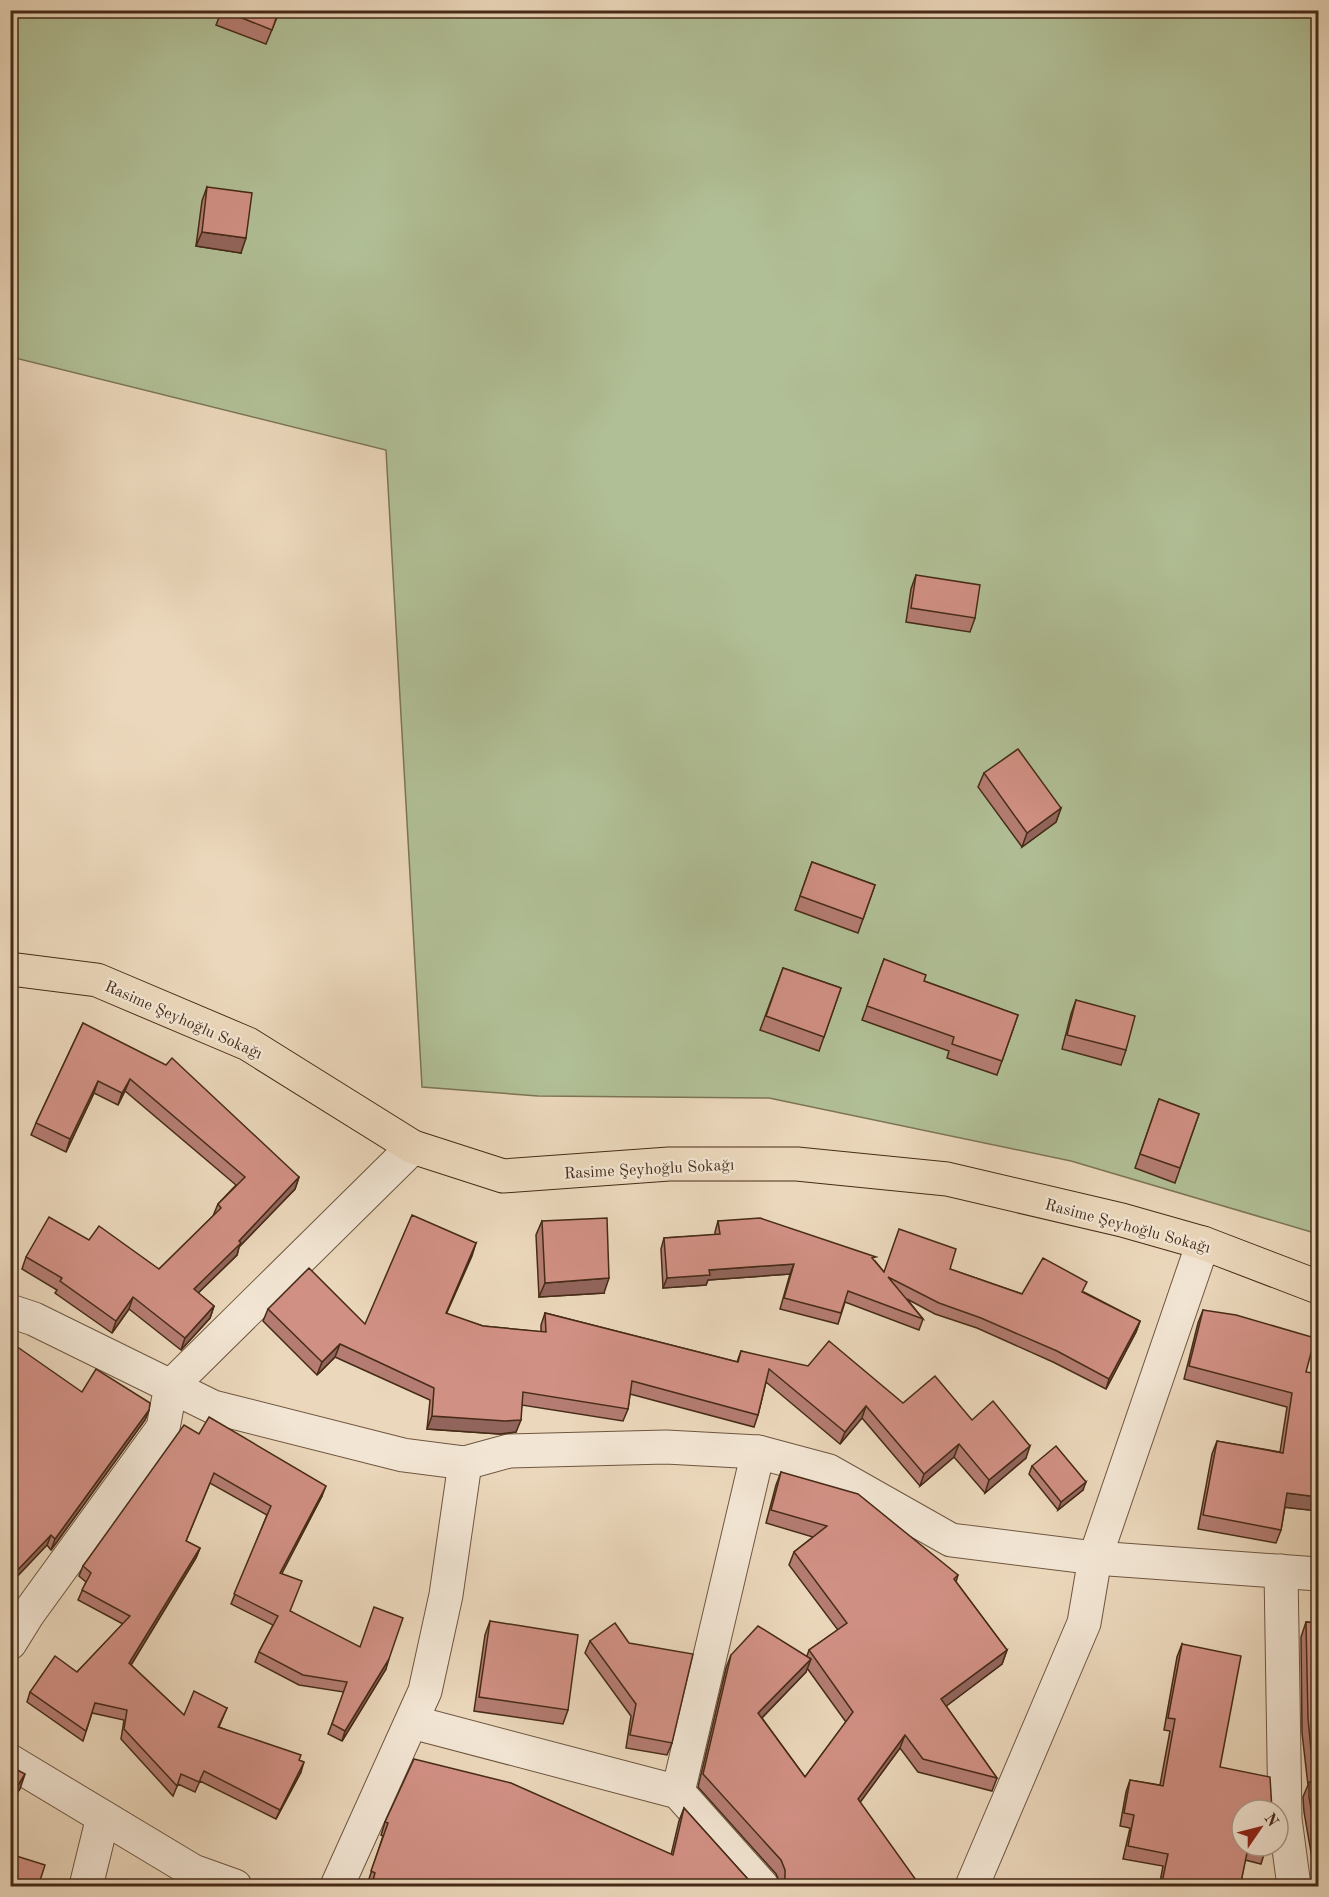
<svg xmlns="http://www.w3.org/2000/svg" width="1329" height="1897" font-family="'Old Standard TT',serif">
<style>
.green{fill:#b1bf96;stroke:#7c7556;stroke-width:1.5}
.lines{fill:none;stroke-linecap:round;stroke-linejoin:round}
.minor-casing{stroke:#6f5640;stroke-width:35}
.major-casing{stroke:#462b17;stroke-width:35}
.minor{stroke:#f2e5d3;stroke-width:33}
.major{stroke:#ebd7bb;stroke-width:33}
.wall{fill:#b47c72;stroke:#462b17;stroke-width:1.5;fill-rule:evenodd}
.shaded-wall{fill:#92655c;stroke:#462b17;stroke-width:1.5}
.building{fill:#d19084;stroke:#462b17;stroke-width:1.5}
.labels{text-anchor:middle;stroke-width:4.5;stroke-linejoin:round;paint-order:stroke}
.street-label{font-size:16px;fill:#462b17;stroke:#f2e5d3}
</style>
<rect width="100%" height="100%" fill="#ebd7bb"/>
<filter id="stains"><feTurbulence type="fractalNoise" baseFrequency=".00333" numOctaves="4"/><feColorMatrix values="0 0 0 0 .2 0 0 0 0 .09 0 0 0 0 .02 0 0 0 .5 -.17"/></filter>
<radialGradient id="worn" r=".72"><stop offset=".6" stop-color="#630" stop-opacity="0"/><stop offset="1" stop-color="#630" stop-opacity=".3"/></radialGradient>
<!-- green -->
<path class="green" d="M 11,11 L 1318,11 L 1318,1234 L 1071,1161 L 769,1098 L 538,1096 L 422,1087 L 386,450 L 11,357 Z"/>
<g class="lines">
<defs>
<g id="minor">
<path d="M 10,1311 L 34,1319 L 213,1407 L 403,1455 L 465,1463 L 509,1451 L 666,1447 L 758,1452 L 829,1471 L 951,1540 L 1095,1558 L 1318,1574"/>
<path d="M 1281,1571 L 1285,1819 L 1294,1886"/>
<path d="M 10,1643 L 28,1614 L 163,1428 L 171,1386 L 413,1147"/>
<path d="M 412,1722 L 678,1792 L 762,1886"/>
<path d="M 10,1761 L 193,1871 L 235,1886"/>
<path d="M 678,1792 L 758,1452"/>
<path d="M 86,1886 L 103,1817"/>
<path d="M 337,1886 L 425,1691 L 446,1595 L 465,1463"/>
<path d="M 972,1886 L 1084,1623 L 1095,1558 L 1203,1243"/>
</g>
<path id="major" d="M 10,969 L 97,980 L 248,1044 L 413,1147 L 503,1176 L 669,1164 L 797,1164 L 947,1179 L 1122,1220 L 1203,1243 L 1318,1287"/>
</defs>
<!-- minor casing -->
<use href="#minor" class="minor-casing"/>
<!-- major casing -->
<use href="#major" class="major-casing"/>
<!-- minor -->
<use href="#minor" class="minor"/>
<!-- major -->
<use href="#major" class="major"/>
</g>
<!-- wall -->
<g class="wall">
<path d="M 222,10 L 280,10 L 266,44 L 216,25 Z"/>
<path d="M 207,187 L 241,253 L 196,246 L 202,201 Z"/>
<path d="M 916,575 L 975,618 L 970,632 L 906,622 L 911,589 Z"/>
<path d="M 984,773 L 1061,808 L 1056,822 L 1022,847 L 978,787 Z"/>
<path d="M 812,862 L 875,885 L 858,933 L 795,910 Z"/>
<path d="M 884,959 L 924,981 L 1018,1015 L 997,1075 L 947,1058 L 949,1051 L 862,1020 Z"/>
<path d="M 783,968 L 841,988 L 819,1051 L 760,1030 Z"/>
<path d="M 1076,1000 L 1126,1050 L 1121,1065 L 1062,1049 L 1071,1014 Z"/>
<path d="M 83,1023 L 299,1177 L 295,1189 L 239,1247 L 237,1255 L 198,1293 L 214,1306 L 210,1318 L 181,1350 L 129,1309 L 112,1333 L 55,1293 L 57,1290 L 22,1269 L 26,1257 L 89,1240 L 159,1269 L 213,1216 L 218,1204 L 236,1185 L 125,1091 L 118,1105 L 94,1093 L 66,1152 L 31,1135 L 36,1123 Z"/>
<path d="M 1159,1099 L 1199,1114 L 1175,1183 L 1135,1168 Z"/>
<path d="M 542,1221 L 604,1293 L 539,1297 L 536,1235 Z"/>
<path d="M 718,1221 L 875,1261 L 884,1272 L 950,1269 L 1022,1294 L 1084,1292 L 1140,1321 L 1136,1332 L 1106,1389 L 1053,1362 L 977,1328 L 935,1314 L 907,1299 L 923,1319 L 919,1330 L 845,1302 L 838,1324 L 780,1309 L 790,1274 L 708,1280 L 706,1285 L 663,1288 L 661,1249 L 664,1238 L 715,1235 L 715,1232 Z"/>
<path d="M 476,1243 L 446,1314 L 483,1326 L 541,1332 L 541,1325 L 545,1313 L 737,1362 L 741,1351 L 903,1403 L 972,1420 L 1026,1458 L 985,1493 L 954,1457 L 920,1486 L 862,1418 L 840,1444 L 766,1382 L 758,1415 L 754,1427 L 630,1394 L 628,1409 L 623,1421 L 522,1405 L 516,1432 L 500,1434 L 427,1429 L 430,1400 L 335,1357 L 317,1375 L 263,1321 L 268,1309 L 365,1324 Z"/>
<path d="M 1203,1310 L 1306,1372 L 1318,1511 L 1285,1507 L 1281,1530 L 1276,1543 L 1198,1529 L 1212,1454 L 1217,1441 L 1280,1452 L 1287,1407 L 1184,1379 L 1198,1323 Z"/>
<path d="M 82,1392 L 149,1410 L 145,1420 L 51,1550 L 47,1545 Z"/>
<path d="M 199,1434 L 322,1496 L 281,1574 L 290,1611 L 386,1669 L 342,1741 L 328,1734 L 344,1692 L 299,1685 L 255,1662 L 259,1652 L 273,1625 L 231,1604 L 267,1515 L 210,1483 L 186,1541 L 200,1548 L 196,1558 L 131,1665 L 184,1715 L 227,1708 L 219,1727 L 299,1760 L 301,1772 L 276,1819 L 200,1781 L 195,1792 L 178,1784 L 173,1796 L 121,1739 L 124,1720 L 92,1713 L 83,1741 L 27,1702 L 30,1692 L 77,1672 L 123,1624 L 78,1600 L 86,1582 L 79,1576 L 83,1566 Z"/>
<path d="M 1032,1466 L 1083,1490 L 1058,1510 L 1029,1474 Z"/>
<path d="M 781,1472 L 958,1575 L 956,1582 L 1007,1650 L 1002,1664 L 946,1706 L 997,1778 L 992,1791 L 918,1772 L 900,1748 L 860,1802 L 780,1885 L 780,1883 L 776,1874 L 698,1787 L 726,1668 L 731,1655 L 807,1656 L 809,1650 L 838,1630 L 789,1565 L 794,1552 L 813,1537 L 766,1523 L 776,1485 ZM 807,1668 L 846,1722 L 805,1777 L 762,1718 L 806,1672 Z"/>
<path d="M 490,1621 L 568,1710 L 563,1724 L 474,1711 L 485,1635 Z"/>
<path d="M 1306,1622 L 1318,1623 L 1318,1887 L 1317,1887 L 1304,1812 L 1303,1797 L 1308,1785 L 1302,1733 L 1301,1637 Z"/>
<path d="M 590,1641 L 672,1743 L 667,1755 L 626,1748 L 631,1716 L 585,1653 Z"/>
<path d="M 1182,1644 L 1220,1767 L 1265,1851 L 1261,1864 L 1245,1860 L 1240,1887 L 1159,1887 L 1163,1866 L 1123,1859 L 1130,1828 L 1120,1826 L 1126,1792 L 1130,1780 L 1160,1785 L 1170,1731 L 1164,1730 L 1177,1657 Z"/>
<path d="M 684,1808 L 755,1887 L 371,1886 L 367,1885 L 383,1836 L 381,1835 L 385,1822 L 671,1855 L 679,1821 Z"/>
</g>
<!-- shaded-wall -->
<g class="shaded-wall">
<path d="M 202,232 L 246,238 L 241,253 L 196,246 Z"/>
<path d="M 1061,808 L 1056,822 L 1022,847 L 1027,833 Z"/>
<path d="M 130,1079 L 125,1091 L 118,1105 L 122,1093 Z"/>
<path d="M 98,1081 L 94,1093 L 66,1152 L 70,1139 Z"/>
<path d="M 299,1177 L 295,1189 L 239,1247 L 237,1255 L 189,1302 L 194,1289 Z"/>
<path d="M 476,1243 L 472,1256 L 441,1326 L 446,1313 Z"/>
<path d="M 794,1264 L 790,1274 L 708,1280 L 706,1285 L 663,1288 L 667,1278 L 709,1270 Z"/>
<path d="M 609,1278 L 604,1293 L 539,1297 L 545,1283 Z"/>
<path d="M 133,1297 L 129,1309 L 112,1333 L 116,1321 Z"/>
<path d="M 214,1306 L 210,1318 L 181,1350 L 185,1338 Z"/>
<path d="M 1140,1321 L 1136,1332 L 1106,1389 L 1109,1379 Z"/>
<path d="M 340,1344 L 335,1357 L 317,1375 L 322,1362 Z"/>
<path d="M 866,1406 L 862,1418 L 840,1444 L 845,1432 Z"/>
<path d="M 149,1410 L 145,1420 L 51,1550 L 55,1539 Z"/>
<path d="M 432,1416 L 521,1420 L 516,1432 L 500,1434 L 427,1429 Z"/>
<path d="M 959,1444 L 954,1457 L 920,1486 L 924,1474 Z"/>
<path d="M 1030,1446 L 1026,1458 L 985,1493 L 989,1480 Z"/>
<path d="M 1086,1482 L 1083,1490 L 1058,1510 L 1061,1502 Z"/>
<path d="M 326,1486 L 322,1496 L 277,1583 L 280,1573 Z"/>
<path d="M 1287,1493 L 1318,1497 L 1318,1511 L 1282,1507 Z"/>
<path d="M 51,1535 L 47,1545 L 10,1584 L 10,1578 Z"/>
<path d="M 200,1548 L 196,1558 L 126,1673 L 129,1663 Z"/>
<path d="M 1007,1650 L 1002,1664 L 937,1713 L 941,1699 Z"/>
<path d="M 389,1659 L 386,1669 L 342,1741 L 345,1731 Z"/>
<path d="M 811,1659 L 806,1672 L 754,1726 L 758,1713 Z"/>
<path d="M 905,1735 L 900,1748 L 853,1812 L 858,1799 Z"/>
<path d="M 304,1762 L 301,1772 L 276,1819 L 280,1810 Z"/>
<path d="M 25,1774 L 20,1789 L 10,1804 L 10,1798 Z"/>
</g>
<!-- building -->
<g class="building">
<path d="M 222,10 L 279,10 L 272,30 Z"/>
<path d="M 207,187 L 252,193 L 246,238 L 202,232 Z"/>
<path d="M 916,575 L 980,585 L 975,618 L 911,608 Z"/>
<path d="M 1018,749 L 1061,808 L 1027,833 L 984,773 Z"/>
<path d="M 812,862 L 875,885 L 863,919 L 800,896 Z"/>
<path d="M 884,959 L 926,975 L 924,981 L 1018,1015 L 1002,1061 L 952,1044 L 954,1037 L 867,1006 Z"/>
<path d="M 783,968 L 841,988 L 824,1037 L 766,1016 Z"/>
<path d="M 1076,1000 L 1135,1016 L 1126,1050 L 1067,1035 Z"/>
<path d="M 83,1023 L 166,1065 L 172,1058 L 299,1177 L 239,1241 L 241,1243 L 194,1289 L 214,1306 L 185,1338 L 133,1297 L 116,1321 L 60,1281 L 62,1278 L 26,1257 L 49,1217 L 89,1240 L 99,1226 L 159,1269 L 221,1208 L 218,1204 L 245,1177 L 130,1079 L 122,1093 L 98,1081 L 70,1139 L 36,1123 Z"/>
<path d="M 1159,1099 L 1199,1114 L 1180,1168 L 1140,1154 Z"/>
<path d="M 412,1215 L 476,1243 L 446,1313 L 483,1326 L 546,1332 L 545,1313 L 738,1362 L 741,1351 L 808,1366 L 829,1341 L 903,1403 L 935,1376 L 972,1420 L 993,1401 L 1030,1446 L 989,1480 L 959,1444 L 924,1474 L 866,1406 L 845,1432 L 769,1369 L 758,1415 L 632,1381 L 628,1409 L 523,1392 L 521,1420 L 505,1421 L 432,1416 L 434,1388 L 340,1344 L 322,1362 L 268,1309 L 309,1268 L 365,1324 Z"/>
<path d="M 607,1218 L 609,1278 L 545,1283 L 542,1221 Z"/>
<path d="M 760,1218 L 876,1257 L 872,1258 L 884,1272 L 899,1229 L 956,1249 L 950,1269 L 1022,1294 L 1043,1258 L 1087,1282 L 1082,1292 L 1140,1321 L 1109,1379 L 1057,1351 L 981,1318 L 939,1303 L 888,1277 L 923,1319 L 848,1291 L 841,1313 L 784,1298 L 794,1264 L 709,1270 L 710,1275 L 667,1278 L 664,1238 L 720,1234 L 718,1221 Z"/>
<path d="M 1203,1310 L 1236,1315 L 1315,1338 L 1306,1372 L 1318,1374 L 1318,1497 L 1287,1493 L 1281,1530 L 1203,1515 L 1217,1441 L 1283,1453 L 1292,1393 L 1189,1366 Z"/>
<path d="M 16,1346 L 82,1392 L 96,1369 L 150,1403 L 149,1410 L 55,1539 L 51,1535 L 10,1578 L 10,1354 Z"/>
<path d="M 209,1417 L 326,1486 L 280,1573 L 302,1581 L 290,1611 L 360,1647 L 374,1607 L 403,1618 L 389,1659 L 345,1731 L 332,1724 L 347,1682 L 303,1675 L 259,1652 L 278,1616 L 234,1594 L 271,1506 L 214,1473 L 186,1541 L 200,1548 L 129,1663 L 184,1715 L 194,1691 L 227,1708 L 218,1727 L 301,1755 L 299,1760 L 304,1762 L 280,1810 L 204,1771 L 199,1782 L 181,1774 L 177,1786 L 124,1729 L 127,1710 L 95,1703 L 86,1731 L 30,1692 L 55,1656 L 77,1672 L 130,1616 L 82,1590 L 91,1573 L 83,1566 L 184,1425 L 199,1434 Z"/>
<path d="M 1056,1446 L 1086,1482 L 1061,1502 L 1032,1466 Z"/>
<path d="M 781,1472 L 858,1494 L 958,1575 L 954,1579 L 1007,1650 L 941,1699 L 997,1778 L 923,1759 L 905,1735 L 858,1799 L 921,1887 L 779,1887 L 785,1878 L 785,1870 L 781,1860 L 703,1774 L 731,1655 L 758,1626 L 811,1659 L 758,1713 L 805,1777 L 853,1712 L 809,1650 L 847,1623 L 794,1552 L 827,1526 L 771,1510 Z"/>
<path d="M 490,1621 L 578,1635 L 568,1710 L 479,1697 Z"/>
<path d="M 1306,1622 L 1318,1623 L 1318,1849 L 1309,1797 L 1309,1782 L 1314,1783 L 1308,1718 Z"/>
<path d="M 615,1623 L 629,1643 L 693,1654 L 672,1743 L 630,1735 L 636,1704 L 590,1641 Z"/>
<path d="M 1182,1644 L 1241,1656 L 1220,1767 L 1270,1777 L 1272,1810 L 1242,1810 L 1242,1846 L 1266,1846 L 1265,1851 L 1248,1848 L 1240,1887 L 1161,1887 L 1168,1854 L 1128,1846 L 1134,1815 L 1124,1813 L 1130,1780 L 1163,1786 L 1175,1719 L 1168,1718 Z"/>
<path d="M 414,1759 L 511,1783 L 673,1855 L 684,1808 L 755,1887 L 371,1887 L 375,1873 L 371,1871 L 388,1823 L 385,1822 Z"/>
<path d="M 10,1766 L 25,1774 L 10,1798 Z"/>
<path d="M 10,1854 L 45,1865 L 38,1887 L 10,1887 Z"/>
</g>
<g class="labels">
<!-- street labels -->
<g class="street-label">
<text transform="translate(184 1019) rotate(24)" y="6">Rasime Şeyhoğlu Sokağı</text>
<text transform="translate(649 1168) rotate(-3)" y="6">Rasime Şeyhoğlu Sokağı</text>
<text transform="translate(1128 1225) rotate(15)" y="6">Rasime Şeyhoğlu Sokağı</text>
</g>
</g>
<!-- margin -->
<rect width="1329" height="1897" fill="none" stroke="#ebd7bb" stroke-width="36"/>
<rect x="12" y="12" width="1305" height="1873" fill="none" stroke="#462b17" stroke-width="3"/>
<rect x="18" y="18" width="1293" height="1861" fill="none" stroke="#462b17" stroke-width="1.5"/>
<!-- north arrow -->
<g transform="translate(1260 1828) rotate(55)"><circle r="28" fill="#f2e5d3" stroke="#ad9b88" stroke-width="1.5"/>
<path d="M0-4.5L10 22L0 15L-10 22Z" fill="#8f2418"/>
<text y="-9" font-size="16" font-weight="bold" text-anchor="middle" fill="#462b17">N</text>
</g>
<rect width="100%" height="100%" filter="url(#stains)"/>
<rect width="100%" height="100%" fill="url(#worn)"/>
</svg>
